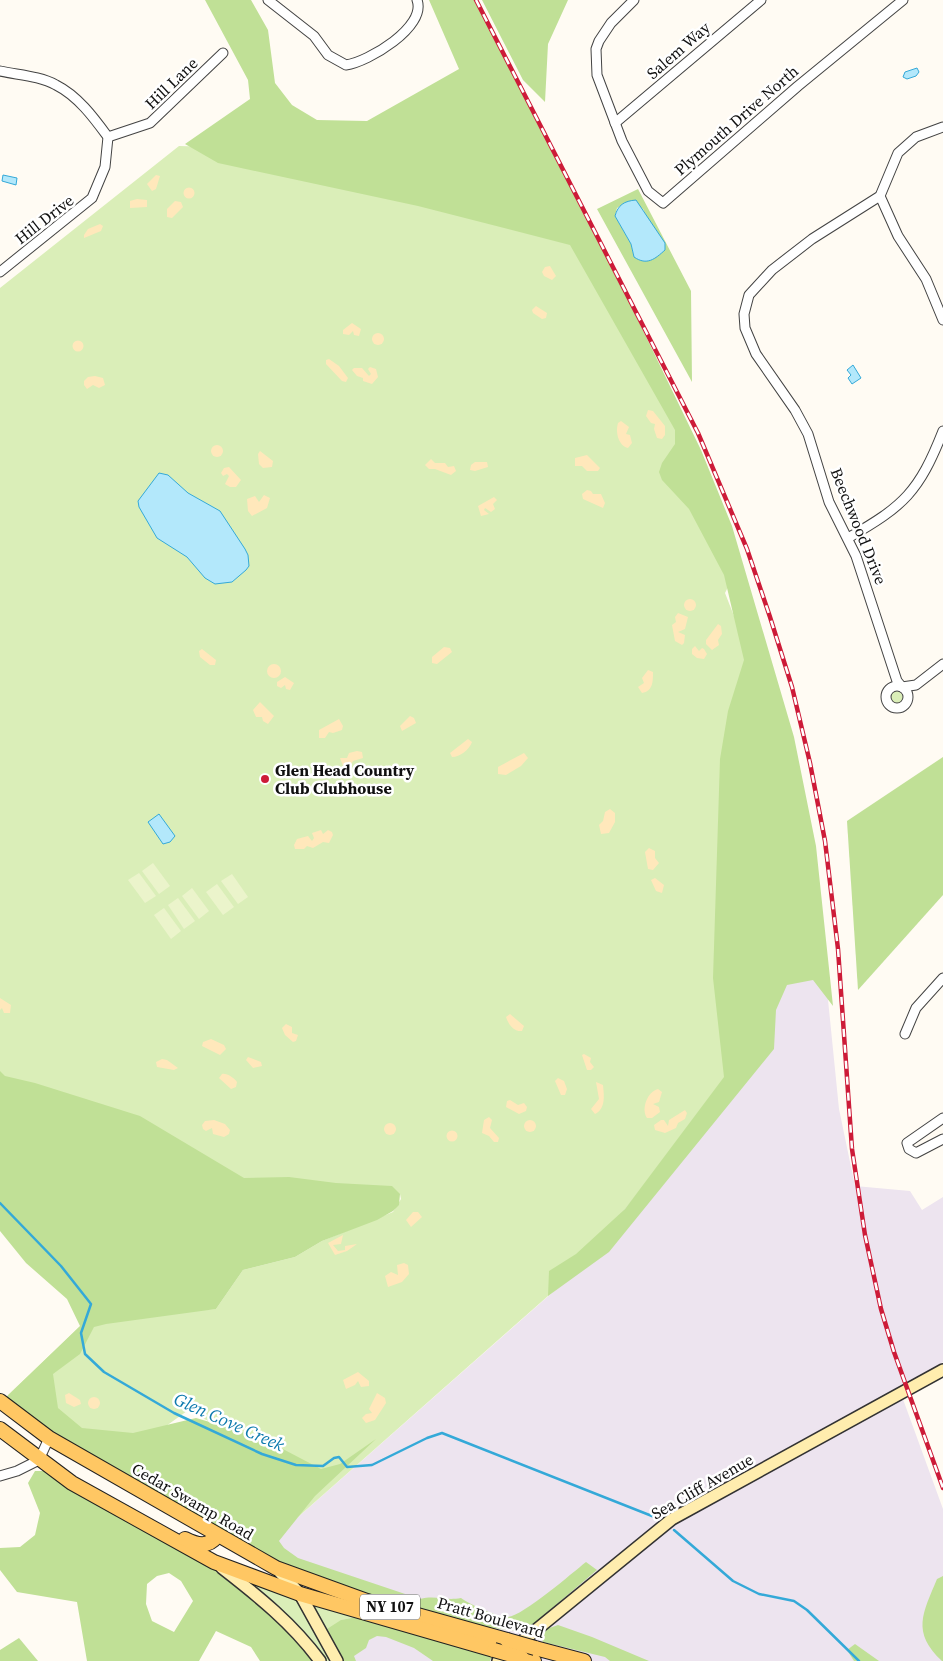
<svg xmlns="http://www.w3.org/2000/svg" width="943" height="1661" font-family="'Source Serif 4',serif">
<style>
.industrial{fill:#ede4ef}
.green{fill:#daeeb8}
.forest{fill:#c0e096;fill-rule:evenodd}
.sand{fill:#ffe8bb}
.pitch{fill:#ebf4cb}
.water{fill:#b3e8fb;stroke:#34a9d8}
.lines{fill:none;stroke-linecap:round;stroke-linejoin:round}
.stream{stroke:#34a9d8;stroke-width:2.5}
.street-casing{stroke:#434343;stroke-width:11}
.secondary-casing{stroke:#323232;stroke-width:14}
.primary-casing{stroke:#212121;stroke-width:16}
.street{stroke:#fff;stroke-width:9}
.secondary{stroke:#ffedae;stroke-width:11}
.primary{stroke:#ffc763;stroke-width:14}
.rail-casing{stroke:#cd1b38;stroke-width:4.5}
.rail{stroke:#fff;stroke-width:2.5;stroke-dasharray:8;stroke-linecap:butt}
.primary-bridge-casing{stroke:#212121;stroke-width:16;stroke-linecap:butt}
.primary-bridge{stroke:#ffc763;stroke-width:14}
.poi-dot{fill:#cd1b38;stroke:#fff;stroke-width:2}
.labels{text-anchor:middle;stroke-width:5;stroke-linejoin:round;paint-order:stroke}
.shield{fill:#fff;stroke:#585858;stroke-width:1}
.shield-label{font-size:15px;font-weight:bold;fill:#101010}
.street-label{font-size:16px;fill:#101010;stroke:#fff}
.poi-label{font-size:16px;font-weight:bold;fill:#101010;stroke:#fff;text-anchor:start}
.water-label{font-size:18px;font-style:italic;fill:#0d7aae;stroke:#fff}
</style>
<rect width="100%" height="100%" fill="#fffbf3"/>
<!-- industrial -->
<path class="industrial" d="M 823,950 L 839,1109 L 855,1186 L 910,1191 L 922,1210 L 943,1197 L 943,1362 L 900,1391 L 943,1509 L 943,1661 L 341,1661 L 271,1541 L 587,1262 L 751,972 Z"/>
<!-- green -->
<g class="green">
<path d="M 179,146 L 217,147 L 585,235 L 740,563 L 725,593 L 752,662 L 730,1080 L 625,1209 L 548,1296 L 298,1517 L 324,1474 L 187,1411 L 109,1467 L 8,1395 L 91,1316 L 216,1309 L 243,1270 L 295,1257 L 322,1241 L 393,1212 L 401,1199 L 400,1194 L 236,1192 L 0,1094 L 0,288 Z"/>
<circle cx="896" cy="698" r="7"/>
<path d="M 213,1563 L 367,1615 L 341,1620 L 341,1661 L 320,1661 Z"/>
</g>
<!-- forest -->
<g class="forest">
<path d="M 205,0 L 251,0 L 268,30 L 275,83 L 292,105 L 317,120 L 367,121 L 459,69 L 429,0 L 476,0 L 606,254 L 701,450 L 732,526 L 794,737 L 816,846 L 833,1006 L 813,980 L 787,985 L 776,1010 L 774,1049 L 609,1252 L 548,1296 L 549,1271 L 576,1254 L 625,1209 L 724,1077 L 713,978 L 720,759 L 728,711 L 744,660 L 724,575 L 689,509 L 662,480 L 659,472 L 662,463 L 675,444 L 675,430 L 570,245 L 418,206 L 218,163 L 185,144 L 250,99 L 248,80 Z"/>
<path d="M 482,0 L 568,0 L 548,44 L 545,102 L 523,80 Z"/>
<path d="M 638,189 L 691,291 L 692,382 L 597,209 ZM 629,201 L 643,209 L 647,218 L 634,257 L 631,244 L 615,216 L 617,208 Z"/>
<path d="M 943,757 L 943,895 L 858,990 L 847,821 Z"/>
<path d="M 0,1071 L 5,1076 L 35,1083 L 140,1116 L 244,1178 L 289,1177 L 336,1183 L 392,1186 L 400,1194 L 399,1205 L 393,1211 L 377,1220 L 322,1241 L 295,1257 L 243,1270 L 216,1309 L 106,1324 L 94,1327 L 80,1354 L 53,1374 L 58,1408 L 82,1428 L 133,1433 L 196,1418 L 258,1436 L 321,1469 L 340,1464 L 376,1439 L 315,1496 L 279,1541 L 284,1548 L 298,1558 L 420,1599 C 436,1595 444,1601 461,1598 C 469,1604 497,1617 507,1617 C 522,1617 572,1573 586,1562 L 597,1570 L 524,1632 L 486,1627 L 373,1595 L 300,1571 L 237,1543 L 1,1402 L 80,1326 L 67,1299 L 26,1263 L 0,1231 Z"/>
<path d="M 35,1471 L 48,1471 L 213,1563 L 267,1605 L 320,1661 L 260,1661 L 251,1647 L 216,1631 L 199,1661 L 87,1661 L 77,1602 L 17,1592 L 0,1570 L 0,1548 L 20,1547 L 35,1535 L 40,1513 L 28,1483 ZM 169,1573 L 181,1581 L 193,1601 L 174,1632 L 152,1621 L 146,1604 L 147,1584 L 157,1576 Z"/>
<path d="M 943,1576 L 943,1661 L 942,1661 C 911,1632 923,1613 937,1579 Z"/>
<path d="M 367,1615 L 490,1653 L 492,1657 L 490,1661 L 433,1661 L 414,1648 L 386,1637 L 377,1636 L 369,1640 L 366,1648 L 354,1656 L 356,1661 L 341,1661 L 327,1636 L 327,1629 L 341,1620 Z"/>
<path d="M 558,1625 L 592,1637 L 649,1661 L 610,1661 L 605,1657 L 543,1642 L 539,1635 L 541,1631 Z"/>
<path d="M 19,1638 L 38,1661 L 0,1661 L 0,1650 Z"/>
<path d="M 855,1644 L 879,1661 L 854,1661 L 847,1650 Z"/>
</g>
<!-- sand -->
<g class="sand">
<path d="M 156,175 L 160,176 L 156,189 L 152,191 L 147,184 Z"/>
<circle cx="189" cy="193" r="5.5"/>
<path d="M 137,199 L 147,200 L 147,207 L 130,208 L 130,201 Z"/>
<path d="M 175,201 L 181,202 L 183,207 L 172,218 L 167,217 L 167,209 Z"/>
<path d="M 100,224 L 103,226 L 101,231 L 84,238 L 84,235 L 88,229 Z"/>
<path d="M 550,266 L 556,276 L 552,280 L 544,276 L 542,272 L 545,267 Z"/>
<path d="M 536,306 L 547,313 L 546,318 L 542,319 L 533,313 L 532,310 Z"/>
<path d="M 352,323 L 361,329 L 359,336 L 354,335 L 353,331 L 349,335 L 343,334 L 343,330 Z"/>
<circle cx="378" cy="339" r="6"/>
<circle cx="78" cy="346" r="5.5"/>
<path d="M 329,359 L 339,366 L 348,378 L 346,382 L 342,381 L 326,364 L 326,360 Z"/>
<path d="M 370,367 L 376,369 L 378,377 L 372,384 L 363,381 L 363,378 L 357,376 L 352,370 L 354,368 L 362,368 L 369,376 L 371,374 L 368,369 Z"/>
<path d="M 95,376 L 103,378 L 105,385 L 99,388 L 93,385 L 87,389 L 84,385 L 84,381 L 88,377 Z"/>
<path d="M 648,410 L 653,411 L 665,426 L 665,435 L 662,439 L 657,438 L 654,429 L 655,424 L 651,423 L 646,416 Z"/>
<path d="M 621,421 L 629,427 L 626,434 L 630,435 L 632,443 L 628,448 C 619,446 615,433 618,423 Z"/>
<circle cx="217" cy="451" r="6"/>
<path d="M 260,451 L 273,461 L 272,467 L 263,468 L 259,464 L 258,454 Z"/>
<path d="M 587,455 L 600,468 L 598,471 L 587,471 L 582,466 L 575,466 L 575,458 Z"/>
<path d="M 431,459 L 435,463 L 445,463 L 448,467 L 454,466 L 456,471 L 451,475 L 435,469 L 429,469 L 425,465 Z"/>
<path d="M 475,462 L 487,462 L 488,467 L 475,471 L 470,470 L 471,465 Z"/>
<path d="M 229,467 L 241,480 L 236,487 L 230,487 L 225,484 L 229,476 L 227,474 L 223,476 L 221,473 L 224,468 Z"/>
<path d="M 587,490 L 591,491 L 593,494 L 601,494 L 605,503 L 603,508 L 583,499 L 582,494 Z"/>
<path d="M 264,495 L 270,498 L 267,508 L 252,516 L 248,511 L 247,499 L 255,496 L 259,502 Z"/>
<path d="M 494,497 L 497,500 L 493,504 L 495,509 L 491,512 L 485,508 L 484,510 L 489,514 L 481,516 L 478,506 Z"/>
<circle cx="690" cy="605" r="6"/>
<path d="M 678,613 L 688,617 L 685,629 L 678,632 L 685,635 L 684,643 L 682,645 L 675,641 L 672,625 L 676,622 L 675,617 Z"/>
<path d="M 718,624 L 721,626 L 722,634 L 718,640 L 719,645 L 712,650 L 706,644 L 706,640 Z"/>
<path d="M 695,646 L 699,651 L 702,648 L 704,649 L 707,654 L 704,659 L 697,658 L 692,654 L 692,649 Z"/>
<path d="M 444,647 L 450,648 L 452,652 L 437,664 L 432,663 L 432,657 Z"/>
<path d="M 202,649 L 216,660 L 215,665 L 210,665 L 200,657 L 199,651 Z"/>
<circle cx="274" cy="671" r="7"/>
<path d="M 648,670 L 653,672 C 653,682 653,691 642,693 L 638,687 L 644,683 L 642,678 Z"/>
<path d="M 285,677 L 294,683 L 290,690 L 286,689 L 285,685 L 281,688 L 277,686 L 277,682 Z"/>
<path d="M 260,702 L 274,716 L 268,724 L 263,721 L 262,717 L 256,717 L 253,710 Z"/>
<path d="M 410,716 L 414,718 L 416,723 L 402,731 L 400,726 Z"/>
<path d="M 339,719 L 343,726 L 342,730 L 333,733 L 329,732 L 325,738 L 319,738 L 319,730 Z"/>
<path d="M 468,739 L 472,742 C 469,750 460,757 452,757 L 450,753 Z"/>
<path d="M 357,751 L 362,752 L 363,758 L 353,761 L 350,766 L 343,766 L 340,758 L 347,758 L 349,753 Z"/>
<path d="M 524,753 L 528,758 L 521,766 L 506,775 L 498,774 L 498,767 Z"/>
<path d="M 610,809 L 615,813 L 615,822 L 609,833 L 601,834 L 599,825 L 603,821 L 605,812 Z"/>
<path d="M 321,830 L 323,834 L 328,830 L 332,832 L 333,835 L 329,843 L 323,842 L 313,848 L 307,846 L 304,849 L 295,849 L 294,845 L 297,839 L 308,836 L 312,841 L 314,838 L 312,833 Z"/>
<path d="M 649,848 L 655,851 L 655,858 L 659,863 L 653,870 L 648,869 L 645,852 Z"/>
<path d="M 655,878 L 664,885 L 662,893 L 656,891 L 651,880 Z"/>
<path d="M 0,998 L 11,1005 L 10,1013 L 4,1013 L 2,1008 L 0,1010 Z"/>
<path d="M 510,1014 L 524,1026 L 522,1031 C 514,1032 508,1024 506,1017 Z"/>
<path d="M 286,1024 L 292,1027 L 292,1033 L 298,1035 L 296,1041 L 293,1042 L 285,1035 L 282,1028 Z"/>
<path d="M 211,1039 L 224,1045 L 226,1049 L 220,1055 L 202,1046 L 203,1042 Z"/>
<path d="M 584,1054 L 591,1058 L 590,1062 L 594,1067 L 591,1070 L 587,1070 L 582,1055 Z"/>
<path d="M 248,1057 L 261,1062 L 262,1066 L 253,1068 L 246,1060 Z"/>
<path d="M 162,1059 L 167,1060 L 178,1068 L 174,1070 L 157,1067 L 156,1062 Z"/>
<path d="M 222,1074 C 227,1073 234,1078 237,1082 L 236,1087 L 231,1089 L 219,1078 Z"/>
<path d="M 558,1078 L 564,1081 L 567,1089 L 565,1095 L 561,1095 L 555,1081 Z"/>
<path d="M 596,1082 L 603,1085 C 604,1095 606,1109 595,1114 L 591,1109 L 599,1099 Z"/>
<path d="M 658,1089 L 662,1092 L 659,1102 L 653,1104 L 659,1107 L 660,1112 L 652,1118 L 647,1118 C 641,1109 647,1092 658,1089 Z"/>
<path d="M 510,1100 L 518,1105 L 524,1103 L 527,1107 L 526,1111 L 519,1114 L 506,1107 L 507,1101 Z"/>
<path d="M 685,1110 L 687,1113 L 685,1119 L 678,1123 L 676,1128 L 665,1133 L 655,1130 L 654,1125 L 661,1120 L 664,1120 L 668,1126 L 669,1120 Z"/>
<path d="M 489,1117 L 492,1120 L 490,1128 L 499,1138 L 498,1142 L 494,1142 L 489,1136 L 482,1133 L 484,1120 Z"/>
<path d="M 214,1120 L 225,1124 L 230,1130 L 229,1134 L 224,1137 L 213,1134 L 212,1128 L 206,1131 L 203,1129 L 202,1125 L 205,1121 Z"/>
<circle cx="530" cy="1126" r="6"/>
<circle cx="390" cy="1129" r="6"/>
<circle cx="452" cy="1136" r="5.5"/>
<path d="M 413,1212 L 418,1212 L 422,1217 L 411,1227 L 406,1220 Z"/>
<path d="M 343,1235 L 341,1244 L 333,1245 L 338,1251 L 345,1250 L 345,1246 L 357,1244 L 347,1251 L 335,1255 L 328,1243 Z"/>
<path d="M 404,1263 L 408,1265 L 409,1274 L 402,1282 L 388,1287 L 385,1276 L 391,1272 L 398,1275 L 397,1265 Z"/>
<path d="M 358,1372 L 369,1381 L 369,1386 L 361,1387 L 358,1381 L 355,1385 L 346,1389 L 343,1380 Z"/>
<path d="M 69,1393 L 80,1400 L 81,1404 L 74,1407 L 66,1403 L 65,1395 Z"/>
<path d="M 377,1393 L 385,1398 L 386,1403 L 375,1420 L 366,1423 L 362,1418 L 366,1414 L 372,1413 L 369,1409 Z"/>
<circle cx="94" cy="1403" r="6"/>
</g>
<!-- pitch -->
<g class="pitch">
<path d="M 153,863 L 170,886 L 159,894 L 142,871 Z"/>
<path d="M 139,873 L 156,896 L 145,903 L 128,880 Z"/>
<path d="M 232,874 L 248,897 L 238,904 L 221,881 Z"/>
<path d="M 217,884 L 234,907 L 223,915 L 206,892 Z"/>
<path d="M 192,888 L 209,911 L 199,919 L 182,896 Z"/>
<path d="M 178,898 L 195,921 L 184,929 L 168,905 Z"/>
<path d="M 164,908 L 181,931 L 171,939 L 154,915 Z"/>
</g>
<!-- water -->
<g class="water">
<path d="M 917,68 L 919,72 L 916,76 L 907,79 L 903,77 L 905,72 Z"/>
<path d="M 3,175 L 17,178 L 16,185 L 2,181 Z"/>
<path d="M 636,200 L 665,243 L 665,250 C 655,259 647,266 634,257 L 631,244 L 615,216 C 618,205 624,201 636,200 Z"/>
<path d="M 853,365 L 861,378 L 852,384 L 848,378 L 851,375 L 847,370 Z"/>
<path d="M 159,473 L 168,475 L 188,493 L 220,511 L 245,549 L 248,555 L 249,566 L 246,570 L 232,582 L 215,584 L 205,578 L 187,557 L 157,538 L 139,507 L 138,501 Z"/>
<path d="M 159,814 L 175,836 L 170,842 L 163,844 L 148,822 Z"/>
</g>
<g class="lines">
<!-- stream -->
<g class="stream">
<path d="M 0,1203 L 61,1266 L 91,1304 L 81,1333 L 85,1354 L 104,1372 L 174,1413 L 262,1454 L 296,1465 L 323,1466 L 334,1458 L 339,1457 L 347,1467 L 372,1465 L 427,1438 L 442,1433 L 657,1518"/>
<path d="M 674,1530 L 733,1581 L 759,1594 L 794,1601 L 807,1610 L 859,1661"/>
</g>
<defs>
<g id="street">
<path d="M 268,0 L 314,36 L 328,55 L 346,65 C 368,62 427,27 417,0"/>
<path d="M 634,0 L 611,23 L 599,41 L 596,49 L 597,75 L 622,141 L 648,191 L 663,203 L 798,86 L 903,0"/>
<path d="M 0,71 C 18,75 40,76 56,85 C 78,96 94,118 108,137 L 105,167 L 92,198 L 0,272"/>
<path d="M 615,123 L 761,0"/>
<path d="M 943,127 L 916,137 L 898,153 L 880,196 L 812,239 L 772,270 L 749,295 L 744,314 L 745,328 L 756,354 L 795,410 L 808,434 L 829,502 L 856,556 L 897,681 L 902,687 L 916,685 L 943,664"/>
<path d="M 108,137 L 150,123 L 223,53"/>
<path d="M 880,196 L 898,236 L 926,279 L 943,320"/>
<path d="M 848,538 C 904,506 919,492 943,431"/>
<circle cx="897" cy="697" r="11"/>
<path d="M 905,1034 L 916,1008 L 943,978"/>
<path d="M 943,1118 L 907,1143 L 909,1149 L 916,1153 L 943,1139"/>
<path d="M 0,1476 L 17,1471 L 39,1460 L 49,1438"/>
</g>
<g id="secondary">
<path d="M 222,1568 C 258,1596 293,1624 320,1661"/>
<path d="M 277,1569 L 300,1594 L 337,1661"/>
<path d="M 498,1661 L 672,1519 L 943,1370"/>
</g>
<g id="primary">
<path d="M 0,1401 L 49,1438 L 276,1568 L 367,1601 L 507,1640"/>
<path d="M 0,1429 L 72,1483 L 214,1562 L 300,1594 L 494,1650"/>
<path d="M 185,1539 C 197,1545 208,1548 217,1536"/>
<path d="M 535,1648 L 584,1661"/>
<path d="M 522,1658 L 534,1661"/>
</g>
</defs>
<!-- street casing -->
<use href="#street" class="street-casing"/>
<!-- secondary casing -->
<use href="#secondary" class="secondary-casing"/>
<!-- primary casing -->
<use href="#primary" class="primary-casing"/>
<!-- street -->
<use href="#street" class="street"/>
<!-- secondary -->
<use href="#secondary" class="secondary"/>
<!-- primary -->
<use href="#primary" class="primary"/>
<defs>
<path id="rail" d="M 476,0 L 698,433 L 747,549 L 770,617 L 792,687 L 810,763 L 825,841 L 838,949 L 852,1149 L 865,1235 L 881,1309 L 894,1352 L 943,1488"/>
</defs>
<!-- rail casing -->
<use href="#rail" class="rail-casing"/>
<!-- rail -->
<use href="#rail" class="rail"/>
<defs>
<g id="primary-bridge">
<path d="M 507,1640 L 535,1648"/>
<path d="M 494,1650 L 522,1658"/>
</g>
</defs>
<!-- primary-bridge casing -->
<use href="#primary-bridge" class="primary-bridge-casing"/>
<!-- primary-bridge -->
<use href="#primary-bridge" class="primary-bridge"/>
</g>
<!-- markers -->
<circle class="poi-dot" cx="265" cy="779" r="5"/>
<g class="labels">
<!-- shield labels -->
<rect class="shield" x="360" y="1594.5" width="60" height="25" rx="4"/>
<g class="shield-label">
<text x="390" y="1612">NY 107</text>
</g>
<!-- street labels -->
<g class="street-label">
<text transform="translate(678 50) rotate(-41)" y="6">Salem Way</text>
<text transform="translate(171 83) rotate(-44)" y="6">Hill Lane</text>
<text transform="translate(736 120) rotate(-41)" y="6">Plymouth Drive North</text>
<text transform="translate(44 219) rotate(-38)" y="6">Hill Drive</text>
<text transform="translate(859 526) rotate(68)" y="6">Beechwood Drive</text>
<text transform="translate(702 1486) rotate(-30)" y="6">Sea Cliff Avenue</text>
<text transform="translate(193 1501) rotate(30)" y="6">Cedar Swamp Road</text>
<text transform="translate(491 1617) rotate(16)" y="6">Pratt Boulevard</text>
</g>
<!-- poi labels -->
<g class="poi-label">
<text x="275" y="776">Glen Head Country<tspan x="275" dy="18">Club Clubhouse</tspan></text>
</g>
<!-- water labels -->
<g class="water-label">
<text transform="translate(229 1422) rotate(24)" y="6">Glen Cove Creek</text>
</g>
</g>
</svg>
